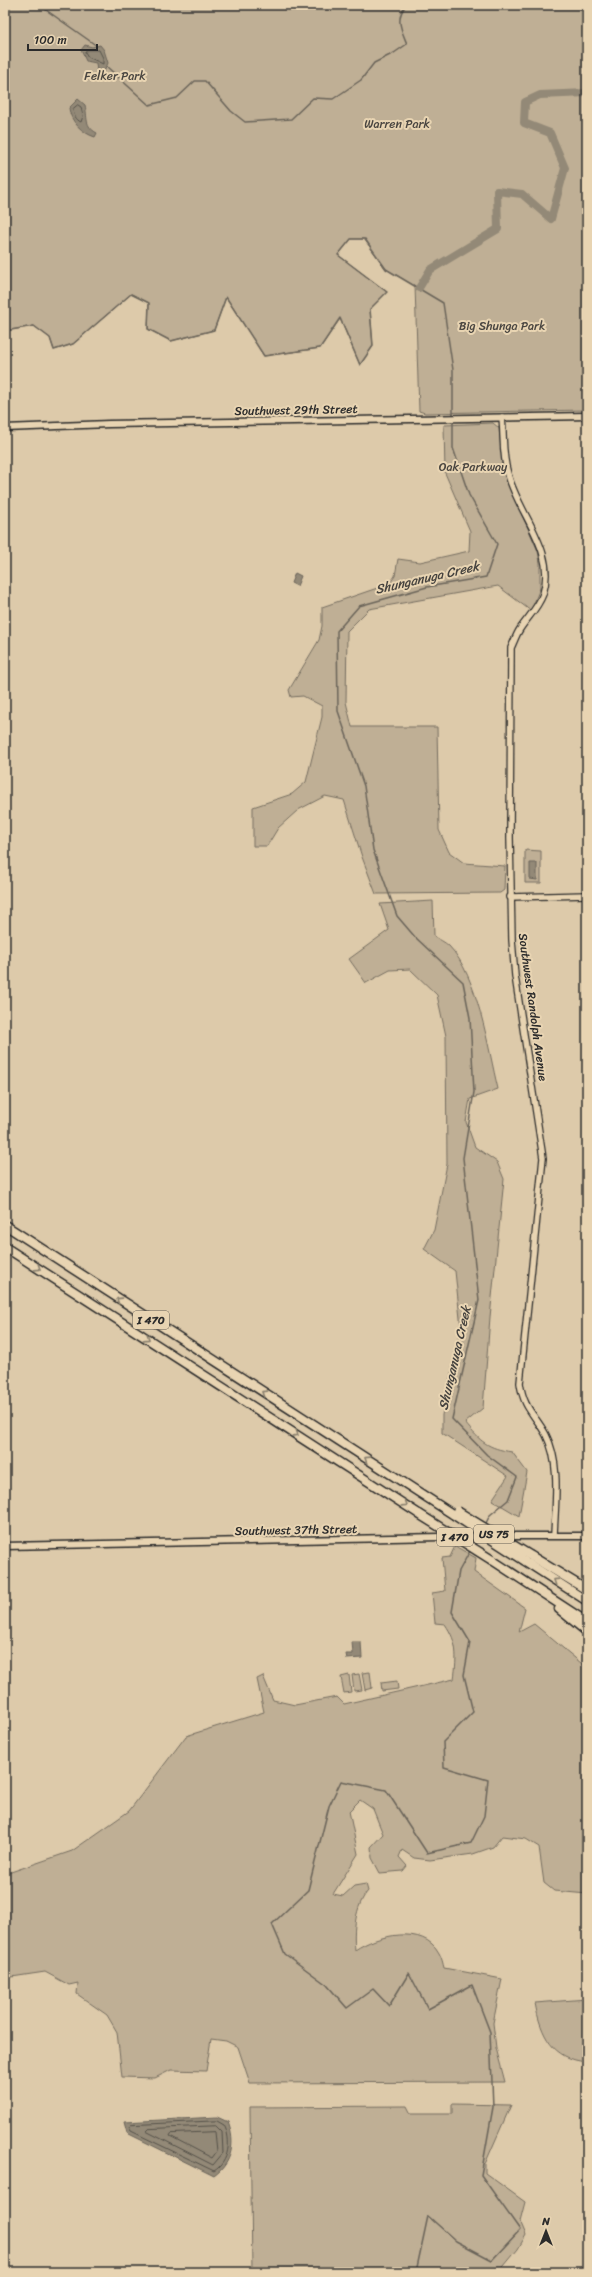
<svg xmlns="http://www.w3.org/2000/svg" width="592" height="2277" font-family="Sriracha,sans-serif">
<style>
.green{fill:#bfaf95;stroke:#756d60}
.water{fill:#938977;stroke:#696359}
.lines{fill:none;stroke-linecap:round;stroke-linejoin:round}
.shore{stroke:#555149;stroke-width:1}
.stream{stroke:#696359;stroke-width:1.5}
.river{stroke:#938977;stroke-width:8}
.tertiary-casing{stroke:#2b2b2b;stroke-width:8}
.secondary-casing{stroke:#2b2b2b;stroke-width:9}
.motorway-casing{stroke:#2b2b2b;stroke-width:11}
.tertiary{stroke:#e8d4b2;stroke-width:5.5}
.secondary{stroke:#e8d4b2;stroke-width:6}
.motorway{stroke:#e8d4b2;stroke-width:8}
.motorway-bridge-casing{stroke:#2b2b2b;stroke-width:11;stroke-linecap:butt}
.motorway-bridge{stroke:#e8d4b2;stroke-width:8}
.oneway{stroke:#8a806e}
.labels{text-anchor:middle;stroke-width:4;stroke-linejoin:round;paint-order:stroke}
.shield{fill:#e8d4b2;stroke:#645e54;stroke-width:1}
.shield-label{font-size:11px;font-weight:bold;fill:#2b2b2b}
.park-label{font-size:12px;fill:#494540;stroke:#e8d4b2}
.street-label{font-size:12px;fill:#2b2b2b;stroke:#e8d4b2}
.water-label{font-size:13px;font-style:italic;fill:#45423e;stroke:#e8d4b2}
</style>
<rect width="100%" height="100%" fill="#ddcaaa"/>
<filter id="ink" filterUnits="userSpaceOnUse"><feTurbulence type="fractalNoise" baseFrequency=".025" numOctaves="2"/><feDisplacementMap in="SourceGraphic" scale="8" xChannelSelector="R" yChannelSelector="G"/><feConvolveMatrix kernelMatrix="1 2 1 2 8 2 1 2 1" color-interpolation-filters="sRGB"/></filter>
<g filter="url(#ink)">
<!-- green -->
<g class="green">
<path d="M 5,5 L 587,5 L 587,410 L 425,413 L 419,411 L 415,286 L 386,269 L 364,239 L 351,239 L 338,255 L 387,292 L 370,309 L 373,346 L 360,365 L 340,319 L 320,348 L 264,356 L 226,297 L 214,330 L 171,341 L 148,329 L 149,303 L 131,294 L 73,344 L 54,350 L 50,338 L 34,326 L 5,331 Z"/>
<path d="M 493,423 L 499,428 L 503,472 L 538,551 L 540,563 L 540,588 L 531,611 L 498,586 L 369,609 L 347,631 L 346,702 L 352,727 L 437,727 L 439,830 L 449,852 L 464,863 L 505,866 L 504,890 L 500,893 L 376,894 L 362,857 L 344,800 L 325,796 L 298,810 L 278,828 L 267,846 L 253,846 L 253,807 L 292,794 L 306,782 L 322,717 L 322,706 L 303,696 L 291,697 L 289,690 L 319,640 L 322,626 L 322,607 L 389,584 L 395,576 L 398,559 L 420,562 L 469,551 L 470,531 L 445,473 L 444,425 Z"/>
<path d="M 584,835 L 587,835 L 587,886 L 585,886 Z"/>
<path d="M 525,850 L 541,851 L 541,883 L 525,883 Z"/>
<path d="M 433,901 L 434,936 C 438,939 445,942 449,946 C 478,976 488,1048 498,1089 L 470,1099 L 466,1122 L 475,1147 L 497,1162 L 504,1179 L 490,1317 L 483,1408 L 465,1423 C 481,1442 487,1448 512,1452 L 527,1472 L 519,1516 L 492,1500 L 508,1476 L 442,1433 L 442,1415 L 461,1328 L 455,1271 L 424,1249 L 434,1230 L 447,1164 L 446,1036 L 437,995 L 410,969 L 390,970 L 366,983 L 349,959 L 389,930 L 380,904 Z"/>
<path d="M 455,1546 L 476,1558 L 474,1572 L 525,1608 L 519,1632 L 534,1624 L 587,1668 L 587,1894 L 554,1891 L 544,1883 L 539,1847 L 526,1839 L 502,1836 L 493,1847 L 473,1854 L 430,1860 L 414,1858 L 402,1850 L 399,1857 L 407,1866 L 403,1871 L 380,1873 L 372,1858 L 371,1847 L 383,1834 L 373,1809 L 360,1800 L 349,1811 L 358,1854 L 333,1894 L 343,1896 L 354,1886 L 366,1884 L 368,1891 C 355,1906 353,1931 355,1950 C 377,1935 424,1924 439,1953 C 442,1958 443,1964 444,1968 L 502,1979 L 493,2023 L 496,2048 L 505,2082 L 250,2083 L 238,2047 L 226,2041 L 211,2039 L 206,2071 L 171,2070 L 155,2078 L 122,2077 L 117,2032 L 107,2015 L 77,1994 L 78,1983 L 69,1985 L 45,1972 L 5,1978 L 5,1874 L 72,1851 L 129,1811 L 186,1736 L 264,1712 L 257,1679 L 263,1676 L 273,1700 L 295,1705 L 337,1697 L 344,1704 L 454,1679 C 457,1656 458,1643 445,1624 L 435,1623 L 432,1593 L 445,1591 L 442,1558 L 450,1557 Z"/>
<path d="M 370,1672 L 372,1688 L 365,1690 L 362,1673 Z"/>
<path d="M 359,1674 L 362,1690 L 354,1691 L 352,1675 Z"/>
<path d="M 349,1675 L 351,1692 L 344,1693 L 341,1677 Z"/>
<path d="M 397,1681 L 398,1689 L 382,1691 L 381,1683 Z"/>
<path d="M 587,1999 L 587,2062 C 552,2059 541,2035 535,2003 Z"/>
<path d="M 452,2104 L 511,2105 L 485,2164 L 485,2173 L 525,2202 L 520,2221 L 526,2235 L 518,2249 L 499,2272 L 252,2272 L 250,2107 L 407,2106 L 411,2114 L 452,2114 Z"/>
</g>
<!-- water -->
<g class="water">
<path d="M 85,45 L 92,47 L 100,45 L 104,50 L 108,63 L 103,74 L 97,72 L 96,63 L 86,61 L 81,50 Z"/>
<path d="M 78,99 L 85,105 C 88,118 84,126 97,133 L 95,137 C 82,133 70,121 69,108 Z"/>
<path d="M 295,573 L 301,576 L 297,586 L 291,583 Z"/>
<path d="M 530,863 L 537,863 L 537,880 L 530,879 Z"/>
<path d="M 352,1642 L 361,1642 L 362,1658 L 347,1659 L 346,1654 L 353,1654 Z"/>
<path d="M 217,2117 L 228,2122 C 236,2143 232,2163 214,2176 L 127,2133 L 124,2122 Z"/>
</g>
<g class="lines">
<!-- shore -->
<g class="shore">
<path d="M 88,50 L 99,50 L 103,58 L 103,64 L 88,57 L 85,52 Z"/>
<path d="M 78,105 L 81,107 L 83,116 L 81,122 C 76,120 73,114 73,109 Z"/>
<path d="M 217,2121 L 224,2125 C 232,2140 229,2162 214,2171 L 131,2131 L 129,2127 L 131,2125 Z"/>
<path d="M 216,2126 L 222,2132 L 223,2153 L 213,2165 L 146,2131 L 148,2129 Z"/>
<path d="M 215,2132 L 217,2151 L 212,2158 L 170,2136 L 171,2134 Z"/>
</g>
<!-- stream -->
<g class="stream">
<path d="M 39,5 L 97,46"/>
<path d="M 106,66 L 149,105 L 177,98 L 195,81 L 205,81 L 231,111 L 245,122 L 291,119 L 313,98 L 333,99 L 361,80 L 374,63 L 394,53 L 407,44 C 401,29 395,19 406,5"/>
<path d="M 5,331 L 34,326 L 50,338 L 54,350 L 73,344 L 131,294 L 149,303 L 148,329 L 171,341 L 214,330 L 226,297 L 264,356 L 320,348 L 340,318 L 360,365 L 373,346 L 370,309 L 387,292 L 338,255 L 351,239 L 365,239 L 386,269 L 443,303 L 453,370 L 453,416"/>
<path d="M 453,420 L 453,448 L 469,495 L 497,544 L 486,577 L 427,587 L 359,606 L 337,631 L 338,711 L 364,786 L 373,850 L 397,916 L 415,937 L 463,982 L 470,1018 L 474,1092 L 463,1158 L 479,1300 L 452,1419 L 487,1455 L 517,1477 L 508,1500 L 490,1515 L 485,1525"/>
<path d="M 416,2272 L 428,2216 L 456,2241 L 492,2260 L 520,2230 L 481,2175 L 493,2107 L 490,2032 L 472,1985 L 428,2009 L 409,1973 L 389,2006 L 373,1989 L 347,2008 L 327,1985 L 285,1954 L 272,1924 L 308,1890 L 329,1806 L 341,1781 L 386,1790 L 427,1853 L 471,1843 L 484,1816 L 488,1780 L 444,1767 L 443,1742 L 473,1712 L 464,1675 L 470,1642 L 452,1612 L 459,1571 L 471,1549"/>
</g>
<!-- river -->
<path class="river" d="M 419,288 L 430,270 L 498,229 L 497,191 L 522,194 L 551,219 L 565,168 L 550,133 L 524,123 L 525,102 L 540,95 L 587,93"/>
<defs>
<g id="tertiary">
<path d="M 502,417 C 504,437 502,455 508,474 C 518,514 557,550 543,594 C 538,608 528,617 520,629 C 516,635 514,642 511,648 L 510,838 L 512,940 L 515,976 L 543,1158 L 520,1383 C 524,1410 535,1414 546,1435 C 561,1464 555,1504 554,1536"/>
<path d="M 510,897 L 587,895"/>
</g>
<g id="secondary">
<path d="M 5,428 L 109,424 L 587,416"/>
<path d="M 498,1536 L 587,1536"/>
<path d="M 5,1546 L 487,1536"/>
</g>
<g id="motorway">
<path d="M 5,1225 L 454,1515"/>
<path d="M 5,1247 L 419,1514"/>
<path d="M 531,1556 L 587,1590"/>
<path d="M 492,1560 L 587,1622"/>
<path d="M 525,1561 L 587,1601"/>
<path d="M 559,1609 L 587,1632"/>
</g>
</defs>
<!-- tertiary casing -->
<use href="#tertiary" class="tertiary-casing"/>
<!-- secondary casing -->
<use href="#secondary" class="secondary-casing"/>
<!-- motorway casing -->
<use href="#motorway" class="motorway-casing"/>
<!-- tertiary -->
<use href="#tertiary" class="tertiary"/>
<!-- secondary -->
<use href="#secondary" class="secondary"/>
<!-- motorway -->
<use href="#motorway" class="motorway"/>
<defs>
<g id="motorway-bridge">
<path d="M 457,1511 L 531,1556"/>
<path d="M 419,1514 L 492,1560"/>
<path d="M 454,1515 L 525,1561"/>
</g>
</defs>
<!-- motorway-bridge casing -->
<use href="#motorway-bridge" class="motorway-bridge-casing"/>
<!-- motorway-bridge -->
<use href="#motorway-bridge" class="motorway-bridge"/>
</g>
<!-- one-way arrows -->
<defs><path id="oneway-chevron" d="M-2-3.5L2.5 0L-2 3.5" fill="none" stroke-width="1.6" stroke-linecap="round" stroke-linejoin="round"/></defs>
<g class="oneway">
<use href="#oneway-chevron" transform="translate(38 1268) rotate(33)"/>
<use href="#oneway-chevron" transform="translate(119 1300) rotate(-147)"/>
<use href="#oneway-chevron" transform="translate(147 1338) rotate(33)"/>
<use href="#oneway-chevron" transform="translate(264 1393) rotate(-147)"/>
<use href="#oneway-chevron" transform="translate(296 1434) rotate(33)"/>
<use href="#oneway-chevron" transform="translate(367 1459) rotate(-147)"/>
<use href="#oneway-chevron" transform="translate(405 1504) rotate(33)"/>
<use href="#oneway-chevron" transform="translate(556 1581) rotate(-147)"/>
</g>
</g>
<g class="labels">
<!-- shield labels -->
<g class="shield">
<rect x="133" y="1311" width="36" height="18" rx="3"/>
<rect x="474" y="1525" width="40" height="18" rx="3"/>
<rect x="437" y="1528" width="36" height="18" rx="3"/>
</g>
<g class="shield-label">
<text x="151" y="1324">I 470</text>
<text x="494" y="1538">US 75</text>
<text x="455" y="1541">I 470</text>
</g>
<!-- park labels -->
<g class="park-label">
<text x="115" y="80">Felker Park</text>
<text x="397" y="128">Warren Park</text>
<text x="502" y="330">Big Shunga Park</text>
<text x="473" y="471">Oak Parkway</text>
</g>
<!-- street labels -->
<g class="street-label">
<text transform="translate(296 410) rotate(-1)" y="4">Southwest 29th Street</text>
<text transform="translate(533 1007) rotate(82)" y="4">Southwest Randolph Avenue</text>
<text transform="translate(296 1530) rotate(-1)" y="4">Southwest 37th Street</text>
</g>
<!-- water labels -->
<g class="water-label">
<text transform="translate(427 577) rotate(-13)" y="5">Shunganuga Creek</text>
<text transform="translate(454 1358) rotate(-77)" y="5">Shunganuga Creek</text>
</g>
</g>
<!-- margin -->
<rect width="592" height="2277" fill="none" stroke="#e8d4b2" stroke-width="20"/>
<rect x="10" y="10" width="572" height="2257" fill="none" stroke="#2b2b2b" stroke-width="1.5" filter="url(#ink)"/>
<!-- north arrow -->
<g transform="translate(546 2231)" stroke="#e8d4b2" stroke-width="3" paint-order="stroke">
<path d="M0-3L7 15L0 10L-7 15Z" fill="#2b2b2b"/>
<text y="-6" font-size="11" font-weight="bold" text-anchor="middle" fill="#2b2b2b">N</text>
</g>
<!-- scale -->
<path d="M28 44v6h69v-6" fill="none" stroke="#2b2b2b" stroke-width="2"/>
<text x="34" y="44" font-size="12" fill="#2b2b2b" stroke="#e8d4b2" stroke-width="3" paint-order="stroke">100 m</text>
</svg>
